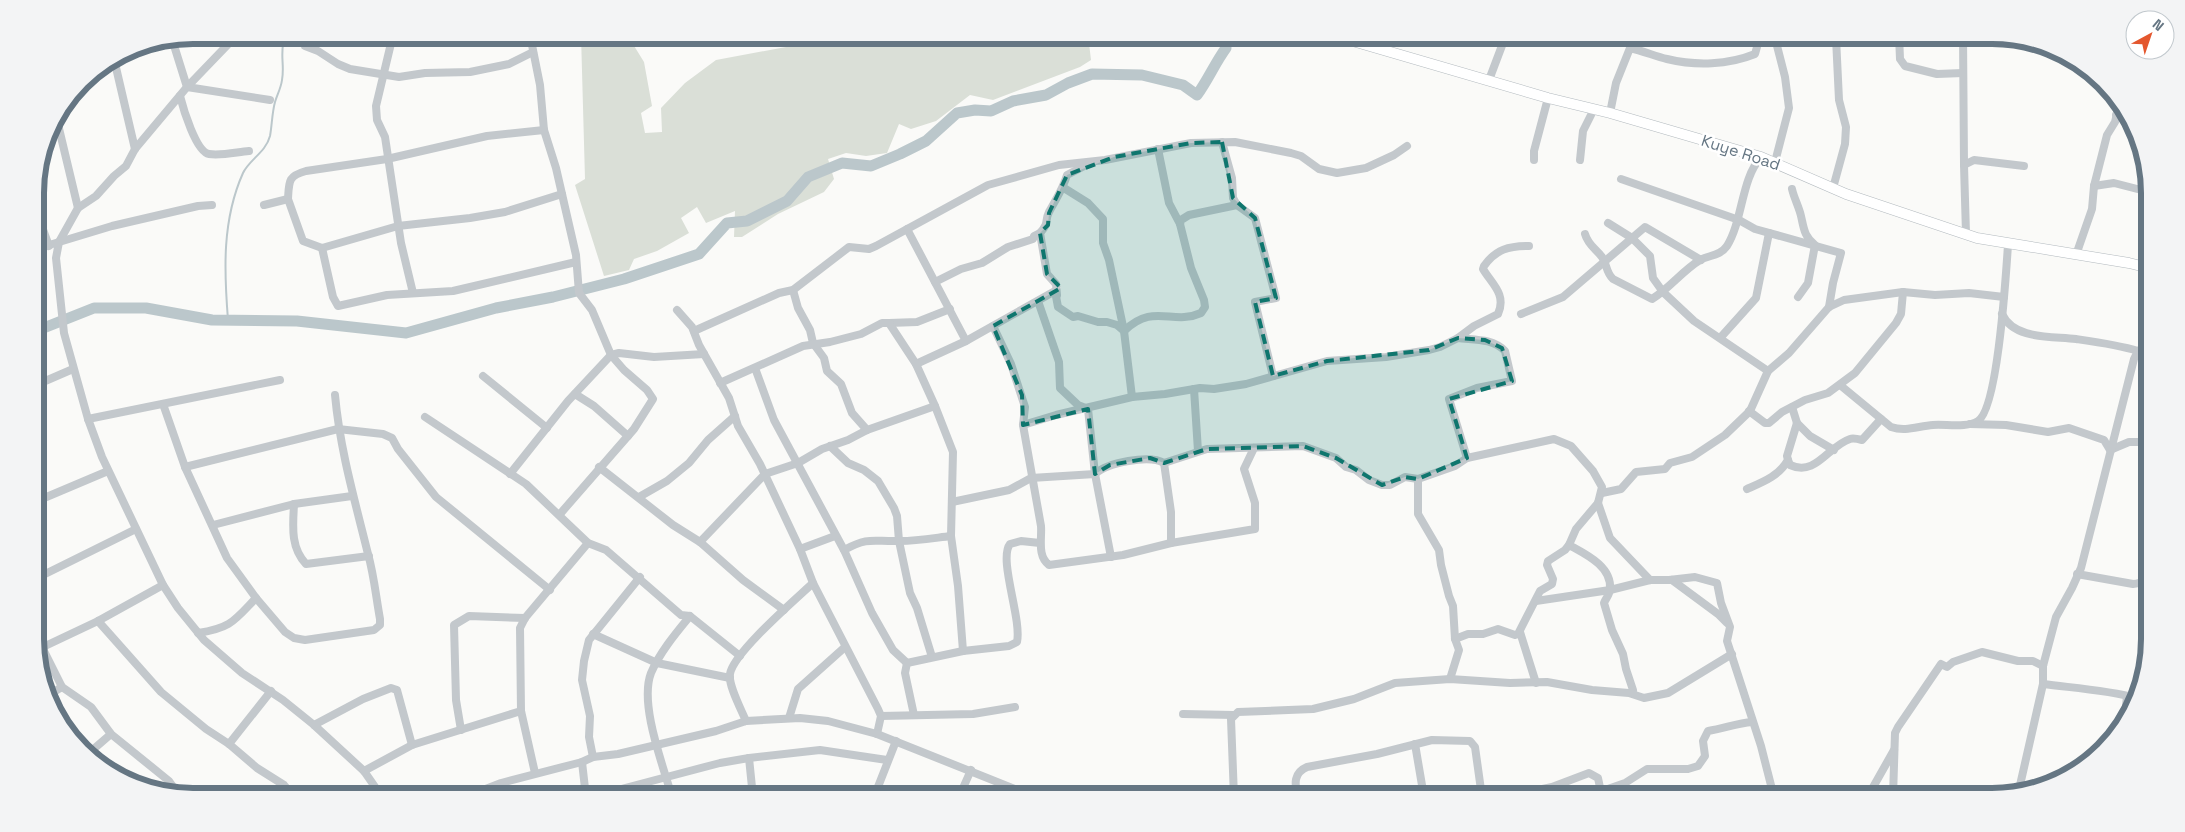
<svg xmlns="http://www.w3.org/2000/svg" width="2185" height="832" font-family="'Space Grotesk',sans-serif">
<style>
.green{fill:#dadfd7}
.lines{fill:none;stroke-linecap:round;stroke-linejoin:round}
.stream{stroke:#bbc7cb;stroke-width:2}
.river{stroke:#bbc7cb;stroke-width:11}
.secondary-casing{stroke:#b3babf;stroke-width:11}
.street{stroke:#c3c8cc;stroke-width:8}
.secondary{stroke:#fff;stroke-width:10}
.marked{fill:#0f766e;fill-opacity:0.2;stroke:#0f766e;stroke-width:4;stroke-dasharray:10 6;stroke-linejoin:round}
.labels{text-anchor:middle;stroke-width:5;stroke-linejoin:round;paint-order:stroke}
.street-label{font-size:16px;fill:#657683;stroke:#fff}
.rim{fill:none;stroke:#657683;stroke-width:6}
</style>
<rect width="100%" height="100%" fill="#fafaf8"/>
<!-- green -->
<path class="green" d="M 581,35 L 628,36 L 644,62 L 652,106 L 641,113 L 645,133 L 662,132 L 661,108 L 685,83 L 716,60 L 802,44 L 864,38 L 932,45 L 973,35 L 1088,35 L 1091,60 L 1080,67 L 993,100 L 970,95 L 936,121 L 911,129 L 899,124 L 887,153 L 866,156 L 846,153 L 828,159 L 834,179 L 824,192 L 778,214 L 742,237 L 734,237 L 735,211 L 706,223 L 697,207 L 681,218 L 689,233 L 657,251 L 634,259 L 629,270 L 604,276 L 575,185 L 585,179 Z"/>
<g class="lines">
<!-- stream -->
<path class="stream" d="M 228,320 C 224,270 222,220 243,173 C 249,160 266,152 270,136 C 272,125 272,113 275,102 C 277,95 281,88 282,80 C 285,64 279,54 285,35"/>
<!-- river -->
<path class="river" d="M 36,331 L 94,308 L 146,308 L 212,320 L 297,321 L 406,333 L 496,308 L 553,297 L 624,279 L 699,254 L 727,223 L 747,221 L 787,201 L 808,177 L 842,163 L 871,166 L 900,154 L 926,141 L 957,113 L 975,110 L 991,111 L 1013,101 L 1046,95 L 1068,83 L 1092,74 L 1142,75 L 1183,85 L 1197,95 C 1208,80 1215,63 1226,48"/>
<defs>
<path id="secondary" d="M 1332,35 L 1548,98 L 1610,113 L 1761,157 L 1846,194 L 1977,238 L 2129,263 L 2149,268"/>
</defs>
<!-- secondary casing -->
<use href="#secondary" class="secondary-casing"/>
<!-- street -->
<g class="street">
<path d="M 393,35 L 376,106 L 377,120 L 385,137 L 401,243 L 413,293"/>
<path d="M 530,35 L 540,85 L 544,130 L 556,168 L 576,255 L 579,293 L 592,310 L 611,355 L 624,370 L 647,390 L 653,399 L 634,429 L 560,514"/>
<path d="M 1768,35 L 1775,38 L 1785,77 L 1789,108 L 1775,162"/>
<path d="M 1899,35 L 1900,59 L 1905,66 L 1937,74 L 1963,73"/>
<path d="M 1963,35 L 1964,165"/>
<path d="M 178,38 L 194,35"/>
<path d="M 172,39 L 187,87 L 270,100"/>
<path d="M 1363,43 L 1375,35"/>
<path d="M 305,46 L 318,51 L 338,64 L 350,69 L 399,77 L 425,73 L 470,72 L 509,64 L 533,52"/>
<path d="M 1630,48 L 1632,35"/>
<path d="M 125,52 L 170,39"/>
<path d="M 114,59 L 135,149"/>
<path d="M 1489,80 L 1506,35"/>
<path d="M 180,96 C 183,108 196,152 209,154 C 221,156 237,152 249,151"/>
<path d="M 1610,113 L 1616,83 L 1630,48 C 1643,51 1655,56 1667,59 C 1696,66 1728,65 1755,54 L 1757,47 L 1754,35"/>
<path d="M 2116,115 L 2128,115"/>
<path d="M 56,116 L 78,208 L 59,242 L 56,258 L 64,333 L 88,419 L 102,457 L 163,585 L 178,608 L 204,640 L 242,673 L 283,700 L 314,725 L 364,771 L 382,797"/>
<path d="M 1222,142 L 1232,178 L 1233,198 L 1237,205 L 1255,218 L 1276,298 L 1255,302 L 1273,376"/>
<path d="M 1158,149 L 1169,203 L 1180,224"/>
<path d="M 1534,160 L 1534,151 L 1548,98"/>
<path d="M 1580,160 L 1583,131 L 1594,109"/>
<path d="M 1621,179 L 1739,220 L 1755,229 L 1841,253 L 1833,283 L 1829,307"/>
<path d="M 2094,186 L 2114,183 L 2149,192"/>
<path d="M 1064,188 L 1088,203 L 1103,219 L 1103,243 L 1109,260 L 1124,331 L 1132,397"/>
<path d="M 1833,188 L 1845,144 L 1846,127 L 1839,100 L 1836,38"/>
<path d="M 1792,189 C 1794,198 1799,207 1801,216 C 1804,229 1804,236 1815,245 L 1808,283 L 1798,297"/>
<path d="M 288,199 L 303,241 L 322,248 L 398,226 L 470,218 L 505,212 L 562,194"/>
<path d="M 264,205 L 288,199 C 289,181 288,176 306,171 L 387,159 L 487,136 L 544,130"/>
<path d="M 35,208 L 49,246"/>
<path d="M 78,208 L 96,196 L 114,176 L 126,166 L 135,149 L 187,87 L 237,35"/>
<path d="M 1608,223 L 1632,238 L 1650,256 L 1653,278 L 1663,292 L 1694,321 L 1768,371"/>
<path d="M 907,229 L 966,341"/>
<path d="M 1585,234 C 1588,245 1596,249 1602,257 C 1607,264 1606,273 1613,279 L 1652,299 C 1670,288 1682,271 1700,260 C 1709,255 1720,256 1727,246 C 1743,220 1741,179 1761,157"/>
<path d="M 1966,234 L 1964,165 L 1974,160 L 2024,166"/>
<path d="M 322,248 L 333,297 L 338,306 L 387,295 L 453,291 L 576,262"/>
<path d="M 36,249 L 112,226 L 198,206 L 212,205"/>
<path d="M 2076,255 L 2092,209 L 2094,186 L 2107,135 L 2115,122 L 2120,102"/>
<path d="M 935,282 L 961,269 L 982,263 L 1008,247 L 1033,239 L 1034,236 L 1040,233"/>
<path d="M 793,290 L 798,308 L 810,330 L 813,343 L 824,358 L 827,371 L 841,384 L 852,413 L 867,430"/>
<path d="M 1057,295 L 1056,284 L 1047,274 L 1040,233 C 1050,222 1044,222 1049,212 C 1056,199 1063,189 1067,175 L 1090,163"/>
<path d="M 1038,301 L 1059,362 L 1060,388 L 1078,405 L 1088,409 L 1095,474 L 1111,557"/>
<path d="M 677,310 L 692,327 L 699,345 L 729,398 L 738,426 L 760,464 L 800,549 L 813,583 L 878,709 L 881,716 L 877,734"/>
<path d="M 1521,314 L 1563,297 L 1645,227 L 1701,260"/>
<path d="M 2002,314 C 2014,340 2052,336 2076,339 C 2097,342 2119,345 2138,351"/>
<path d="M 889,323 L 917,322 L 950,309"/>
<path d="M 993,326 L 1011,364 L 1025,407 L 1023,425 L 1041,526 C 1042,539 1037,556 1049,565 L 1123,555 L 1171,543 L 1255,529 L 1255,503 L 1244,469 L 1254,448"/>
<path d="M 694,331 L 779,293 L 793,290 L 849,247 L 869,249 L 876,246 L 988,185 L 1059,165 L 1105,160 L 1191,143 L 1235,142 L 1291,153 L 1301,156 L 1319,169 L 1337,173 L 1366,168 L 1394,155 L 1407,146"/>
<path d="M 1721,337 L 1756,298 L 1769,233"/>
<path d="M 1458,338 C 1474,340 1492,338 1505,351 L 1512,381 L 1477,388 L 1449,399 L 1467,458"/>
<path d="M 916,364 L 966,341 L 1055,291 L 1058,307 L 1073,317 L 1078,316 L 1098,322 L 1107,322 L 1117,325 L 1124,331 C 1154,302 1172,326 1201,313 L 1205,307 L 1204,300 L 1191,268 L 1180,224 L 1181,220 L 1189,215 L 1237,205"/>
<path d="M 755,368 L 774,420 L 844,550 L 872,613 L 893,650 L 907,663"/>
<path d="M 483,376 L 547,428"/>
<path d="M 720,383 L 803,346 L 830,342 L 861,334 L 882,323 L 889,323 L 916,364 L 935,406 L 953,452 L 951,536 L 958,586 L 963,651"/>
<path d="M 36,385 L 73,369"/>
<path d="M 1840,385 L 1891,427 C 1906,432 1918,426 1933,425 C 1946,424 1967,428 1978,421 C 1998,408 2006,273 2008,245"/>
<path d="M 1194,389 L 1198,451"/>
<path d="M 575,394 L 594,406 L 628,436"/>
<path d="M 163,404 L 185,467 L 227,558 L 256,598 L 285,632 L 294,638 L 305,640 L 374,630 L 380,625 L 380,619 C 376,597 374,575 368,554 C 355,501 340,450 335,395"/>
<path d="M 1749,411 L 1765,423 L 1769,423 L 1782,412 L 1805,400 L 1828,393 L 1855,373 L 1896,323 L 1901,314 L 1903,292"/>
<path d="M 425,417 L 526,484 L 588,543 L 606,550 L 681,615 L 690,616 L 740,656"/>
<path d="M 88,419 L 280,380"/>
<path d="M 1797,423 L 1810,436 L 1834,450"/>
<path d="M 1970,424 L 2006,425 L 2048,432 L 2069,428 L 2104,440 L 2110,450 L 2129,442 L 2149,442"/>
<path d="M 1023,425 L 1056,415 L 1132,397 L 1165,394 L 1200,388 L 1214,389 L 1246,384 L 1327,361 L 1386,357 L 1429,350 L 1440,347 L 1458,338 L 1474,326 L 1498,314 C 1507,294 1491,283 1483,269 L 1484,266 C 1496,249 1509,246 1529,246"/>
<path d="M 830,446 L 848,463 L 864,470 L 878,481 L 894,508 L 897,516 L 899,541 L 910,593 L 917,608 L 932,657"/>
<path d="M 1788,460 L 1790,465 C 1816,477 1828,446 1850,439 C 1853,438 1858,439 1862,440 L 1881,419"/>
<path d="M 185,467 L 338,429 L 383,434 L 392,438 L 398,449 L 436,497 L 550,590"/>
<path d="M 599,467 L 673,525 L 700,542 L 743,580 L 784,610"/>
<path d="M 510,474 L 568,401 L 611,355 L 619,353 L 654,357 L 704,354"/>
<path d="M 1418,479 L 1455,466 L 1467,458 L 1554,439 L 1571,446 L 1593,471 L 1602,487 L 1598,503 L 1576,529 L 1569,545 L 1565,550 L 1548,561 L 1547,565 L 1553,579 L 1552,584 L 1540,591 L 1518,634 L 1515,635 L 1498,629 L 1483,634 L 1468,634 L 1455,639"/>
<path d="M 37,485 L 42,499"/>
<path d="M 1747,489 C 1763,482 1779,476 1788,460 L 1787,456 L 1797,423 L 1792,407"/>
<path d="M 1602,493 L 1621,489 L 1636,472 L 1665,469 L 1670,463 L 1692,457 L 1725,435 L 1750,411 L 1768,371 L 1789,353 L 1829,307 L 1844,300 L 1903,292 L 1935,295 L 1969,293 L 2004,297"/>
<path d="M 639,497 L 667,481 L 689,463 L 708,440 L 735,416"/>
<path d="M 37,501 L 108,471"/>
<path d="M 952,502 L 1009,490 L 1031,478 L 1095,474 C 1107,463 1149,454 1164,463"/>
<path d="M 1598,503 L 1610,538 L 1650,580"/>
<path d="M 294,504 C 293,525 290,547 306,564 L 369,556"/>
<path d="M 213,525 L 294,504 L 352,496"/>
<path d="M 700,542 L 765,474 L 798,463 L 822,449 L 848,440 L 867,430 L 935,406"/>
<path d="M 1171,543 L 1171,512 L 1164,463 L 1207,449 L 1303,446 L 1336,458 L 1346,467 L 1356,470 L 1369,480 L 1382,485 L 1390,485 L 1405,477 L 1418,479 L 1418,514 L 1439,550 L 1441,565 L 1449,596 L 1453,606 L 1455,639 L 1459,650 L 1450,679"/>
<path d="M 1569,545 C 1585,554 1612,566 1610,589 C 1610,594 1606,598 1604,603 L 1612,630 L 1623,654 L 1626,669 L 1633,690"/>
<path d="M 800,549 L 835,536"/>
<path d="M 844,550 C 870,536 873,542 900,541 C 917,541 934,538 951,536"/>
<path d="M 2077,574 L 2133,584 C 2145,583 2147,578 2150,567"/>
<path d="M 37,578 L 136,529"/>
<path d="M 1672,580 L 1718,614 L 1727,623"/>
<path d="M 1536,601 L 1610,590 L 1650,580 L 1669,580 L 1695,577 L 1717,583 L 1721,603 L 1730,627 L 1727,641 L 1761,746 L 1774,797"/>
<path d="M 98,621 L 161,692 L 206,729 L 229,744 L 257,768 L 284,785 L 294,797"/>
<path d="M 1520,632 L 1536,683"/>
<path d="M 198,633 C 231,628 234,621 256,598"/>
<path d="M 593,634 L 657,663 L 730,678"/>
<path d="M 38,639 L 62,687 L 91,707 L 111,734 L 169,781 L 179,795"/>
<path d="M 43,647 L 98,621 L 163,585"/>
<path d="M 2043,684 C 2074,688 2107,690 2137,698"/>
<path d="M 50,694 L 62,687"/>
<path d="M 1183,714 L 1234,715"/>
<path d="M 914,715 L 905,673 L 907,663 L 963,651 L 1009,646 L 1017,642 C 1022,619 998,559 1010,544 L 1021,541 L 1040,543"/>
<path d="M 881,716 L 973,714 L 1015,707"/>
<path d="M 789,718 L 798,689 L 845,647"/>
<path d="M 746,721 C 741,709 728,685 730,674 C 733,653 796,599 813,583"/>
<path d="M 314,725 L 363,699 L 391,688 L 397,690 L 412,745"/>
<path d="M 2124,725 L 2127,696"/>
<path d="M 461,730 L 456,700 L 454,625 L 469,616 L 525,618"/>
<path d="M 229,744 L 271,691"/>
<path d="M 1415,744 L 1424,797"/>
<path d="M 89,753 L 111,734"/>
<path d="M 593,757 L 589,737 L 590,716 L 582,680 L 584,661 L 589,640 L 640,577"/>
<path d="M 749,758 L 753,797"/>
<path d="M 582,762 L 586,797"/>
<path d="M 364,771 L 412,745 L 521,711"/>
<path d="M 535,773 L 521,711 L 520,628 L 525,618 L 588,543"/>
<path d="M 1602,791 L 1625,783 L 1647,769 L 1688,769 L 1698,766 L 1705,756 L 1703,741 L 1708,731 C 1723,729 1737,723 1752,722"/>
<path d="M 2018,794 L 2043,684 L 2043,666 L 2056,617 L 2072,588 L 2081,568 L 2134,359 L 2138,351 L 2149,346"/>
<path d="M 465,797 L 501,783 L 582,762 L 593,757 L 618,754 L 716,731 L 746,721 L 800,718 L 828,721 L 877,734 L 1035,797"/>
<path d="M 591,797 L 720,763 L 749,758 L 820,750 L 887,760"/>
<path d="M 672,797 C 663,765 639,704 651,673 C 660,652 676,633 690,616"/>
<path d="M 874,797 L 896,741"/>
<path d="M 959,797 L 971,770"/>
<path d="M 1234,797 L 1231,719 L 1238,712 L 1313,709 L 1354,699 L 1395,683 L 1450,679 L 1510,683 L 1547,682 L 1592,690 L 1629,693 L 1644,698 L 1668,693 L 1732,654"/>
<path d="M 1297,797 C 1295,784 1293,773 1307,767 L 1377,754 L 1432,740 L 1470,741 L 1475,747 L 1482,797"/>
<path d="M 1503,797 L 1552,787 L 1589,773 L 1598,778 L 1602,797"/>
<path d="M 1856,797 L 1872,789 L 1894,750"/>
<path d="M 1893,797 L 1895,733 L 1898,727 L 1941,664 L 1947,667 L 1953,662 L 1982,652 L 2018,661 L 2033,661 L 2043,666"/>
</g>
<!-- secondary -->
<use href="#secondary" class="secondary"/>
</g>
<!-- marked area -->
<path class="marked" d="M 1222,142 L 1233,198 L 1255,218 L 1276,298 L 1255,302 L 1273,376 L 1327,361 L 1429,350 L 1458,338 L 1485,340 L 1502,348 L 1512,381 L 1449,399 L 1467,458 L 1418,479 L 1405,477 L 1382,485 L 1336,458 L 1303,446 L 1207,449 L 1164,463 L 1150,458 L 1110,465 L 1095,474 L 1088,409 L 1023,425 L 1022,395 L 993,326 L 1061,288 L 1047,274 L 1040,233 L 1048,225 L 1049,213 L 1067,175 L 1114,157 L 1191,143 Z"/>
<g class="labels">
<!-- street labels -->
<g class="street-label">
<text transform="translate(1741 152) rotate(18)" y="6">Kuye Road</text>
</g>
</g>
<!-- crop -->
<path d="M0 0H2185V832H0ZM193 44H1992A149 149 0 0 1 2141 193V639A149 149 0 0 1 1992 788H193A149 149 0 0 1 44 639V193A149 149 0 0 1 193 44Z" fill="#f3f4f5" fill-rule="evenodd"/>
<path class="rim" d="M193 44H1992A149 149 0 0 1 2141 193V639A149 149 0 0 1 1992 788H193A149 149 0 0 1 44 639V193A149 149 0 0 1 193 44Z"/>
<!-- north arrow -->
<g transform="translate(2150 35) rotate(40)"><circle r="24" fill="#ffffff" stroke="#c1c8cd"/>
<path d="M0-4L9 19L0 12L-9 19Z" fill="#e4572e"/>
<text y="-8" font-size="14" font-weight="bold" text-anchor="middle" fill="#657683">N</text>
</g>
</svg>
